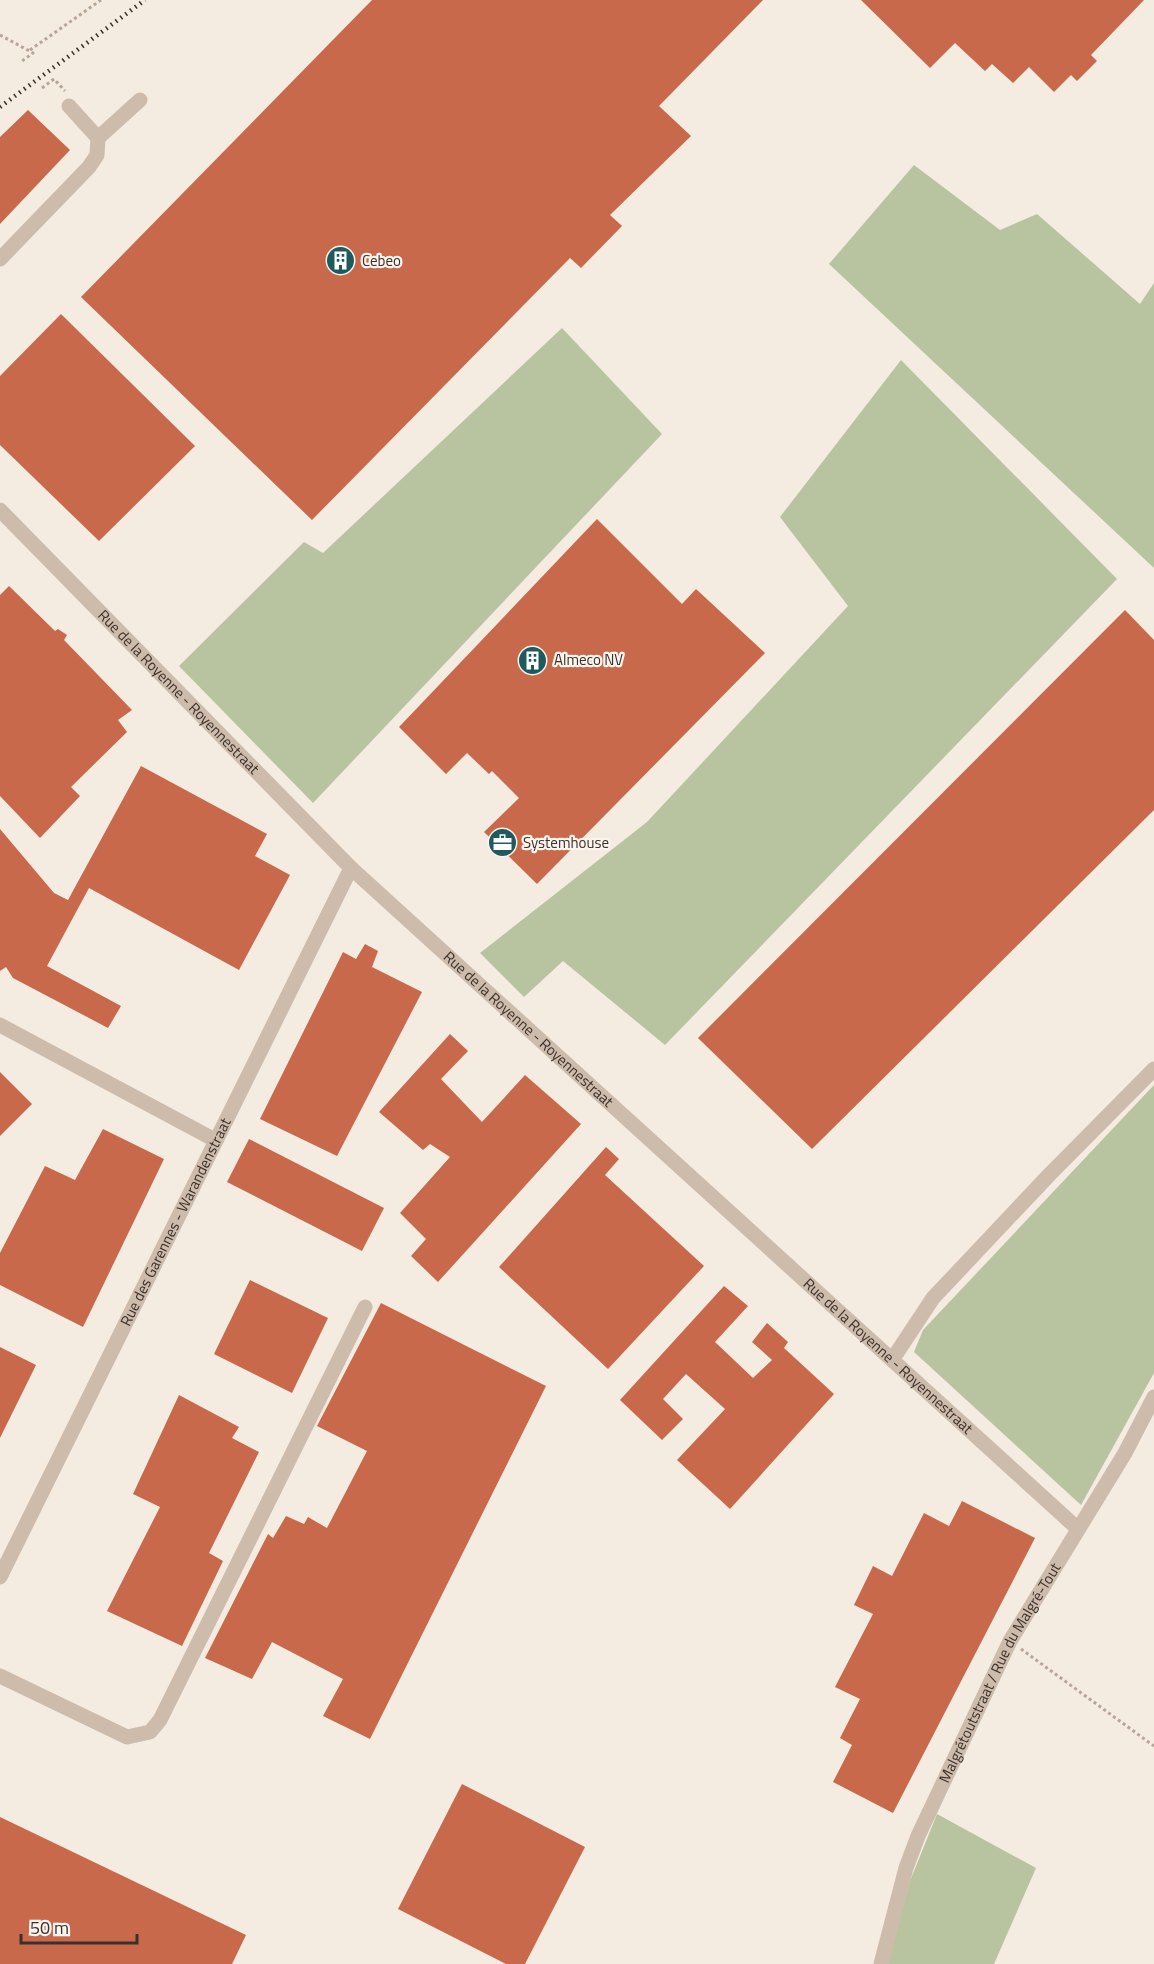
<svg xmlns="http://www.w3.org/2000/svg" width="1154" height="1964" font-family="'Titillium Web',sans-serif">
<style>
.green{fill:#b8c4a0}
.building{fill:#c8694b}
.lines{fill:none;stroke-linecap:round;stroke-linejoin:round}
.path{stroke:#b9a596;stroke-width:3;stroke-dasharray:3 3;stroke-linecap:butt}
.minor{stroke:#cdbbac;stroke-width:15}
.rail{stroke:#3b302b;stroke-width:4.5;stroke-dasharray:1.5 4.5;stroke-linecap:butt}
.labels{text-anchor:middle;stroke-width:4.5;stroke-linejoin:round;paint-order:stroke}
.poi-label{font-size:15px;fill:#3b302b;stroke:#fbf5ee;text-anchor:start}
.street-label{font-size:15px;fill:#3b302b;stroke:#fbf5ee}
</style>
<rect width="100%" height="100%" fill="#f4ebe1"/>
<!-- green -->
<g class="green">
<path d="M 914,165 L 1000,230 L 1037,214 L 1140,304 L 1154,283 L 1154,568 L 829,264 Z"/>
<path d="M 562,328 L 662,434 L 313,803 L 179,666 L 304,542 L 323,553 Z"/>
<path d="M 901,360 L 1117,579 L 665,1045 L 563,961 L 524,997 L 480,953 L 647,822 L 848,606 L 780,517 Z"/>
<path d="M 1154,1085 L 1154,1373 L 1081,1505 L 914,1352 L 923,1330 Z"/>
<path d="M 937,1814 L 1036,1868 L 994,1964 L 888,1964 L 910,1881 Z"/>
</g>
<!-- building -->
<g class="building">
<path d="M 372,0 L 763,0 L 659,106 L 691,136 L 610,215 L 622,226 L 581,268 L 570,258 L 312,520 L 81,297 Z"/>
<path d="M 861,0 L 1144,0 L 1091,55 L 1097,61 L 1077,81 L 1071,75 L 1054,92 L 1029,67 L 1013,83 L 992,64 L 985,71 L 955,43 L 930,68 Z"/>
<path d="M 28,110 L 70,150 L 0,224 L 0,137 Z"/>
<path d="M 61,314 L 195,446 L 99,541 L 0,445 L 0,376 Z"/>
<path d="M 597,519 L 682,604 L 696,589 L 765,653 L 537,884 L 484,832 L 519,798 L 492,771 L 489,774 L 467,753 L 446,774 L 399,727 Z"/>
<path d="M 9,586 L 55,631 L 58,629 L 67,635 L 64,640 L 132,710 L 118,720 L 127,732 L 71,787 L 80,796 L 40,838 L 0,796 L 0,595 Z"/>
<path d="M 1125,610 L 1154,640 L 1154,810 L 812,1149 L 698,1038 Z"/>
<path d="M 141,766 L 267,834 L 255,856 L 290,875 L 239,970 L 89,888 L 47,966 L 121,1006 L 108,1028 L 13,978 L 6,967 L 0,971 L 0,829 L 54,893 L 68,900 Z"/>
<path d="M 365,944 L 378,951 L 372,967 L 422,992 L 337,1156 L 260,1119 L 343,952 L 356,959 Z"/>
<path d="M 450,1034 L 468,1051 L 441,1079 L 482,1122 L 525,1075 L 581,1124 L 438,1282 L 411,1256 L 426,1239 L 400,1213 L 450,1157 L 430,1144 L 423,1150 L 379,1112 Z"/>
<path d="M 0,1072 L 32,1104 L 0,1136 Z"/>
<path d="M 103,1129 L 164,1159 L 83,1327 L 0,1285 L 0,1253 L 45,1166 L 75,1180 Z"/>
<path d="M 249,1139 L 384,1208 L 362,1251 L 227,1182 Z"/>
<path d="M 606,1147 L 619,1159 L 605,1175 L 704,1266 L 608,1369 L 499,1267 Z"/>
<path d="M 250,1280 L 328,1318 L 292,1393 L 214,1354 Z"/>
<path d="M 724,1286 L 748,1306 L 715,1342 L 753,1378 L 772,1360 L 752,1342 L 767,1323 L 788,1342 L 784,1348 L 834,1394 L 730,1509 L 677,1460 L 725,1409 L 686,1374 L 663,1399 L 683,1419 L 662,1440 L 620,1400 Z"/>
<path d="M 381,1303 L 546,1386 L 370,1739 L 323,1716 L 343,1679 L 272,1642 L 252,1679 L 205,1658 L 268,1534 L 273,1538 L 286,1516 L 304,1524 L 308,1517 L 327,1528 L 367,1451 L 317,1426 Z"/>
<path d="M 0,1347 L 36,1365 L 0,1438 Z"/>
<path d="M 179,1395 L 239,1427 L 232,1438 L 259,1452 L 209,1553 L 223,1561 L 182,1646 L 107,1611 L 160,1507 L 133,1494 Z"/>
<path d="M 962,1501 L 1035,1538 L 893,1813 L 833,1782 L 852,1745 L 840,1738 L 860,1699 L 835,1687 L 873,1614 L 854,1605 L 873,1566 L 892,1576 L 924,1513 L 949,1526 Z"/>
<path d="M 462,1784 L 585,1847 L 525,1964 L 506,1964 L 398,1909 Z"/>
<path d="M 0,1817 L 246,1935 L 232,1964 L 0,1964 Z"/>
</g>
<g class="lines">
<!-- path -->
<g class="path">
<path d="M 0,35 L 33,53 L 22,61"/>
<path d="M 30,50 L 101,0"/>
<path d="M 42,88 L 54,79 L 65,91"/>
<path d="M 1021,1649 L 1154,1746"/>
</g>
<!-- minor -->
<g class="minor">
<path d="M 98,138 L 140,100"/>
<path d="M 0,259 L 89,167 L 97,155 L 98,138 L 69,106"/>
<path id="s1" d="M 0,510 L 351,868 L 1077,1528"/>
<path d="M 0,1025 L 215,1140"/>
<path d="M 892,1360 L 933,1298 L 1050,1174 L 1154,1069"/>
<path id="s2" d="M 0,1577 L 351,868"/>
<path d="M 0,1676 L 127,1737 L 150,1732 L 160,1720 L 365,1307"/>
<path id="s3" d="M 881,1964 L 906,1868 L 918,1836 L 1010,1641 L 1125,1453 L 1154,1397"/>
</g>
<!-- rail -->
<path class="rail" d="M 0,107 L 145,0"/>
</g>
<!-- icons -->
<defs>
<symbol id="building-disc" viewBox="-11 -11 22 22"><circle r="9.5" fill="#1f5a5e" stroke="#fbf5ee"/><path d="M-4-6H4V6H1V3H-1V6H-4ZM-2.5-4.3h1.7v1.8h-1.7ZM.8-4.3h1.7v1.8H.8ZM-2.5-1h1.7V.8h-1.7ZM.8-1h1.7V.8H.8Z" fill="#fff"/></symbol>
<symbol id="office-disc" viewBox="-11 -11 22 22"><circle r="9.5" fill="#1f5a5e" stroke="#fbf5ee"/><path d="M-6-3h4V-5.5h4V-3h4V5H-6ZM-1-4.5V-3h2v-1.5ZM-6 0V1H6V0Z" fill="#fff"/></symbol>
</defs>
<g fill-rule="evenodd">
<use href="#building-disc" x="324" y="244" width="33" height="33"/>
<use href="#building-disc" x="516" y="644" width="33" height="33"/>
<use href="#office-disc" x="486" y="826" width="33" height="33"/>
</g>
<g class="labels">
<!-- poi labels -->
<g class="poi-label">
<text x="362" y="266">Cebeo</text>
<text x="554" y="665">Almeco NV</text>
<text x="523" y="848">Systemhouse</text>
</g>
<!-- street labels -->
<g class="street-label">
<text dy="5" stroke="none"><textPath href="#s1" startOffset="255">Rue de la Royenne - Royennestraat</textPath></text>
<text dy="5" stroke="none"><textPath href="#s1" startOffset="741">Rue de la Royenne - Royennestraat</textPath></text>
<text dy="5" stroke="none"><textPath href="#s2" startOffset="396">Rue des Garennes - Warandenstraat</textPath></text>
<text dy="5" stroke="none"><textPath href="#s1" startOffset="1227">Rue de la Royenne - Royennestraat</textPath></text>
<text dy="5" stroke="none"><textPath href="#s3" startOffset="316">Malgrétoutstraat / Rue du Malgré-Tout</textPath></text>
</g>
</g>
<!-- scale -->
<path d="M21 1934v9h116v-9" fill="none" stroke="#3b302b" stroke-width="3"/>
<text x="30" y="1934" font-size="18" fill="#3b302b" stroke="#fbf5ee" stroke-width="4.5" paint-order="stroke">50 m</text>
</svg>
